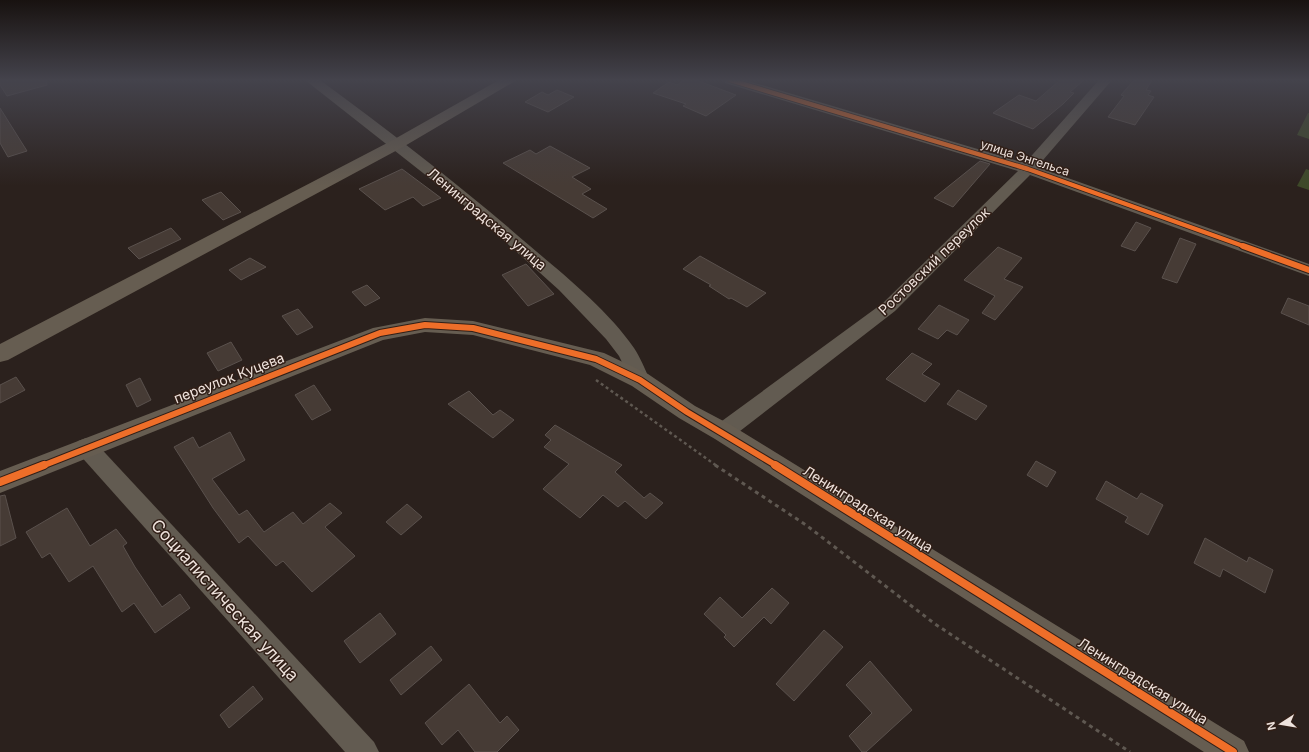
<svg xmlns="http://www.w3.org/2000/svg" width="1309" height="752" font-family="Inter,sans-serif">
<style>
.green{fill:#3e4928}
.building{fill:#463b35;stroke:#5a514d}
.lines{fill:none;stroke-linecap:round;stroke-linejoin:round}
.path-far1{stroke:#5f5851;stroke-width:2.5;stroke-dasharray:3 3;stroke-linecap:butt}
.path{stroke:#5f5851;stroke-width:3;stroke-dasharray:4 4;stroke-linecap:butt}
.street{fill:#625b51;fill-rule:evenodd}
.secondary{fill:#665d51;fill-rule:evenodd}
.cycleway-far2-casing{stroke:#311f17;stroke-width:6}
.cycleway-far1-casing{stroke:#311f17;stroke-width:8}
.cycleway-casing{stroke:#311f17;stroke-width:10}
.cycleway-far2{stroke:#ee6e29;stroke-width:4.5}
.cycleway-far1{stroke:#ee6e29;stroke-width:6}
.cycleway{stroke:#ee6e29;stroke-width:8}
.labels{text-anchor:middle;stroke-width:3;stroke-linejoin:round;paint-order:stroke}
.far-street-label{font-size:12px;fill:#eee2dc;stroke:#311f17}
.street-label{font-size:14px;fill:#eee2dc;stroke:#311f17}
.near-street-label{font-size:17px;fill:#eee2dc;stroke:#311f17}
</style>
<rect width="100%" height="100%" fill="#2b211d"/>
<!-- green -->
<g class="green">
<path d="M 1308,113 L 1309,113 L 1309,139 L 1297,135 Z"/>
<path d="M 1306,169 L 1309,170 L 1309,190 L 1297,186 Z"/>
</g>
<!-- building -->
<g class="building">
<path d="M 0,80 L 46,80 L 47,85 L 7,96 L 0,85 Z"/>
<path d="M 684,80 L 696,80 L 736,95 L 706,116 L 683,106 L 686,104 L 653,93 L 669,82 L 677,85 Z"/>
<path d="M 1060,80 L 1084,80 L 1070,92 L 1074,93 L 1063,104 L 1033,129 L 993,113 L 1019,95 L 1036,101 Z"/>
<path d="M 1134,80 L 1152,80 L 1146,90 L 1151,91 L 1148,95 L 1154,97 L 1135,125 L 1108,117 L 1124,96 L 1121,95 Z"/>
<path d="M 557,90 L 574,97 L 548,112 L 525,102 L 542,92 L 548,95 Z"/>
<path d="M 0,108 L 27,151 L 8,157 L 0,143 Z"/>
<path d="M 550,146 L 590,168 L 572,177 L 591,189 L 582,194 L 607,209 L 593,218 L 503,163 L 530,150 L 536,154 Z"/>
<path d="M 980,161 L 990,164 L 953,207 L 934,198 Z"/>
<path d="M 402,169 L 441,198 L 423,206 L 413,197 L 385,210 L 359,189 Z"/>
<path d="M 221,192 L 241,212 L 223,220 L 202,200 Z"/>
<path d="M 1136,222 L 1151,228 L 1135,251 L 1121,246 Z"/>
<path d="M 171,228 L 181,239 L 139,259 L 128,248 Z"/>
<path d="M 1180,238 L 1196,244 L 1177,283 L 1162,278 Z"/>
<path d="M 998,247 L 1022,258 L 1004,279 L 1023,287 L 995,320 L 982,313 L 995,296 L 964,280 Z"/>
<path d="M 700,256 L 766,293 L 747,307 L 731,298 L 729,299 L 709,286 L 711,285 L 683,269 Z"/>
<path d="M 250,258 L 266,267 L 241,280 L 229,270 Z"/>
<path d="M 526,264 L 554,294 L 528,306 L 502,275 Z"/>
<path d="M 367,285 L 380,298 L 365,306 L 352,292 Z"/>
<path d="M 1288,298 L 1309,306 L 1309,325 L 1281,313 Z"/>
<path d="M 939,305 L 969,320 L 957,335 L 947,330 L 938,339 L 918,329 Z"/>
<path d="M 298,309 L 313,327 L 297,335 L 282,316 Z"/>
<path d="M 231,342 L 242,360 L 218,371 L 207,353 Z"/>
<path d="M 912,353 L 932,364 L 922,374 L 940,384 L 925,402 L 886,379 Z"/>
<path d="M 16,377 L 25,390 L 0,403 L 0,385 Z"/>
<path d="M 140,378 L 151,400 L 137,407 L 126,385 Z"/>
<path d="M 314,385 L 331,410 L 312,420 L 295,395 Z"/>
<path d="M 958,390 L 987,406 L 976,420 L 947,404 Z"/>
<path d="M 469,391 L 493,415 L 500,410 L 514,420 L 493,438 L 448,404 Z"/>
<path d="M 555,425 L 622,465 L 615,472 L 644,498 L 650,493 L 663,503 L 646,519 L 625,501 L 618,507 L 603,495 L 580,518 L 543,489 L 569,464 L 544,447 L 551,440 L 545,435 Z"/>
<path d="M 230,432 L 245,460 L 212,479 L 239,515 L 247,510 L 264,532 L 293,512 L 303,524 L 330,503 L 342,513 L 325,527 L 355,556 L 312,592 L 283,561 L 276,566 L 248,536 L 239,543 L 213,508 L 174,447 L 193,437 L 199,448 Z"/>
<path d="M 1036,461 L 1056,472 L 1047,487 L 1027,475 Z"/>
<path d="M 1106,481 L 1137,499 L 1141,493 L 1163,505 L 1148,535 L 1125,522 L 1128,517 L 1096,499 Z"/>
<path d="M 5,495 L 16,538 L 0,546 L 0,496 Z"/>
<path d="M 407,504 L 422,517 L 401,535 L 386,522 Z"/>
<path d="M 67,508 L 90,546 L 116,529 L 127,543 L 123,546 L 135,567 L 162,607 L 180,594 L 190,608 L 155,633 L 134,603 L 122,612 L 93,566 L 69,582 L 50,553 L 42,558 L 26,532 Z"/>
<path d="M 1205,538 L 1247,562 L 1249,557 L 1273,570 L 1265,593 L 1223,569 L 1220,577 L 1194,563 Z"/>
<path d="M 772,588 L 789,603 L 771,624 L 764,617 L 734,647 L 724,637 L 726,635 L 704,614 L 720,597 L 742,618 Z"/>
<path d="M 380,613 L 396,634 L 360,663 L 344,641 Z"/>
<path d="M 824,630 L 843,647 L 794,701 L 776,684 Z"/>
<path d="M 431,646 L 442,660 L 401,695 L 390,680 Z"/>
<path d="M 870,661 L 912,710 L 866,752 L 862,752 L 849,736 L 872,713 L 846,685 Z"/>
<path d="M 469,684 L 500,723 L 507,716 L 519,730 L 497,752 L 475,752 L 458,730 L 442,745 L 425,723 Z"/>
<path d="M 253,686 L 263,699 L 229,728 L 220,715 Z"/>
</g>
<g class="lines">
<!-- path-far1 -->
<path class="path-far1" d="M 596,380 L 717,466"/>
<!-- path -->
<path class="path" d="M 715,465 L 806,525 L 935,624 L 1130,752"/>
<!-- street -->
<g class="street">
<path d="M 305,80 L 320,80 C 392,133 462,187 530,246 C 564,275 608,310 634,348 C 640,357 645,369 650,380 L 647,385 L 640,388 L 633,385 L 619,356 L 606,339 L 559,290 L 470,210 Z"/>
<path d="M 724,80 L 745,80 L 1025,163 L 1099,80 L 1112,80 L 1037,167 L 1309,264 L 1309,276 L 1030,175 L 895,311 L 731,438 L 723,441 L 715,438 L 712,432 L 715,426 L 883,303 L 1018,171 L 725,83 Z"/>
<path d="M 86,438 L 94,441 L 374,742 L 379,752 L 345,752 L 78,453 L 75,447 L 78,441 Z"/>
</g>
<!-- secondary -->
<g class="secondary">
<path d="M 499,80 L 517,80 L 403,147 L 8,360 L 0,362 L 0,344 L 391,141 Z"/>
<path d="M 425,318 L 473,321 L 604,353 L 648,374 L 695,406 L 731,425 L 1244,741 L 1249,752 L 1204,752 L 715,439 L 679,418 L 632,386 L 590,365 L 473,335 L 425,332 L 383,340 L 0,493 L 0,471 L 373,328 Z"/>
</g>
<defs>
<path id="cycleway-far2" d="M 730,80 L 1028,169 L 1246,247"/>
<g id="cycleway-far1">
<path d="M 1243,246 L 1309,270"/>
<path d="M 42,466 L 380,333 L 425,325 L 473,328 L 596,359 L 640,380 L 687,412 L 777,466"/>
</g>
<g id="cycleway">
<path d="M 775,465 L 1233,752"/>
<path d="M 0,482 L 44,465"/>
</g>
</defs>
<!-- cycleway-far2 casing -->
<use href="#cycleway-far2" class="cycleway-far2-casing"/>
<!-- cycleway-far1 casing -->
<use href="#cycleway-far1" class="cycleway-far1-casing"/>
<!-- cycleway casing -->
<use href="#cycleway" class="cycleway-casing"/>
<!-- cycleway-far2 -->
<use href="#cycleway-far2" class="cycleway-far2"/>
<!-- cycleway-far1 -->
<use href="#cycleway-far1" class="cycleway-far1"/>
<!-- cycleway -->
<use href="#cycleway" class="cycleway"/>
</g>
<!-- sky -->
<linearGradient id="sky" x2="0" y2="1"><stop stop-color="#181210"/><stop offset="0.43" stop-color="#44434c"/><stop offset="1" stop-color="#44434c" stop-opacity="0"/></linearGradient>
<rect width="1309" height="186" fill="url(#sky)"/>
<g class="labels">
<!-- far-street labels -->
<g class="far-street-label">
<text transform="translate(1025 158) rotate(18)" y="4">улица Энгельса</text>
</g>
<!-- street labels -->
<g class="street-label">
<text transform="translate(487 219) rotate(40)" y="5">Ленинградская улица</text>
<text transform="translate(934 261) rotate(-44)" y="5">Ростовский переулок</text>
<text transform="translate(229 378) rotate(-21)" y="5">переулок Куцева</text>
<text transform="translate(868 509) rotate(32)" y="5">Ленинградская улица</text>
<text transform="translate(1143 681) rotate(32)" y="5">Ленинградская улица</text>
</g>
<!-- near-street labels -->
<g class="near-street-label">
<text transform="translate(225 600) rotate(48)" y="6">Социалистическая улица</text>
</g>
</g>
<!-- north arrow -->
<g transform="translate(1281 724) rotate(258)" stroke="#311f17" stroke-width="3" paint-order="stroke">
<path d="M0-3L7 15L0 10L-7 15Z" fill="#eee2dc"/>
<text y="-6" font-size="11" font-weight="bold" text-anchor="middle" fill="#eee2dc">N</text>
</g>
</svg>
